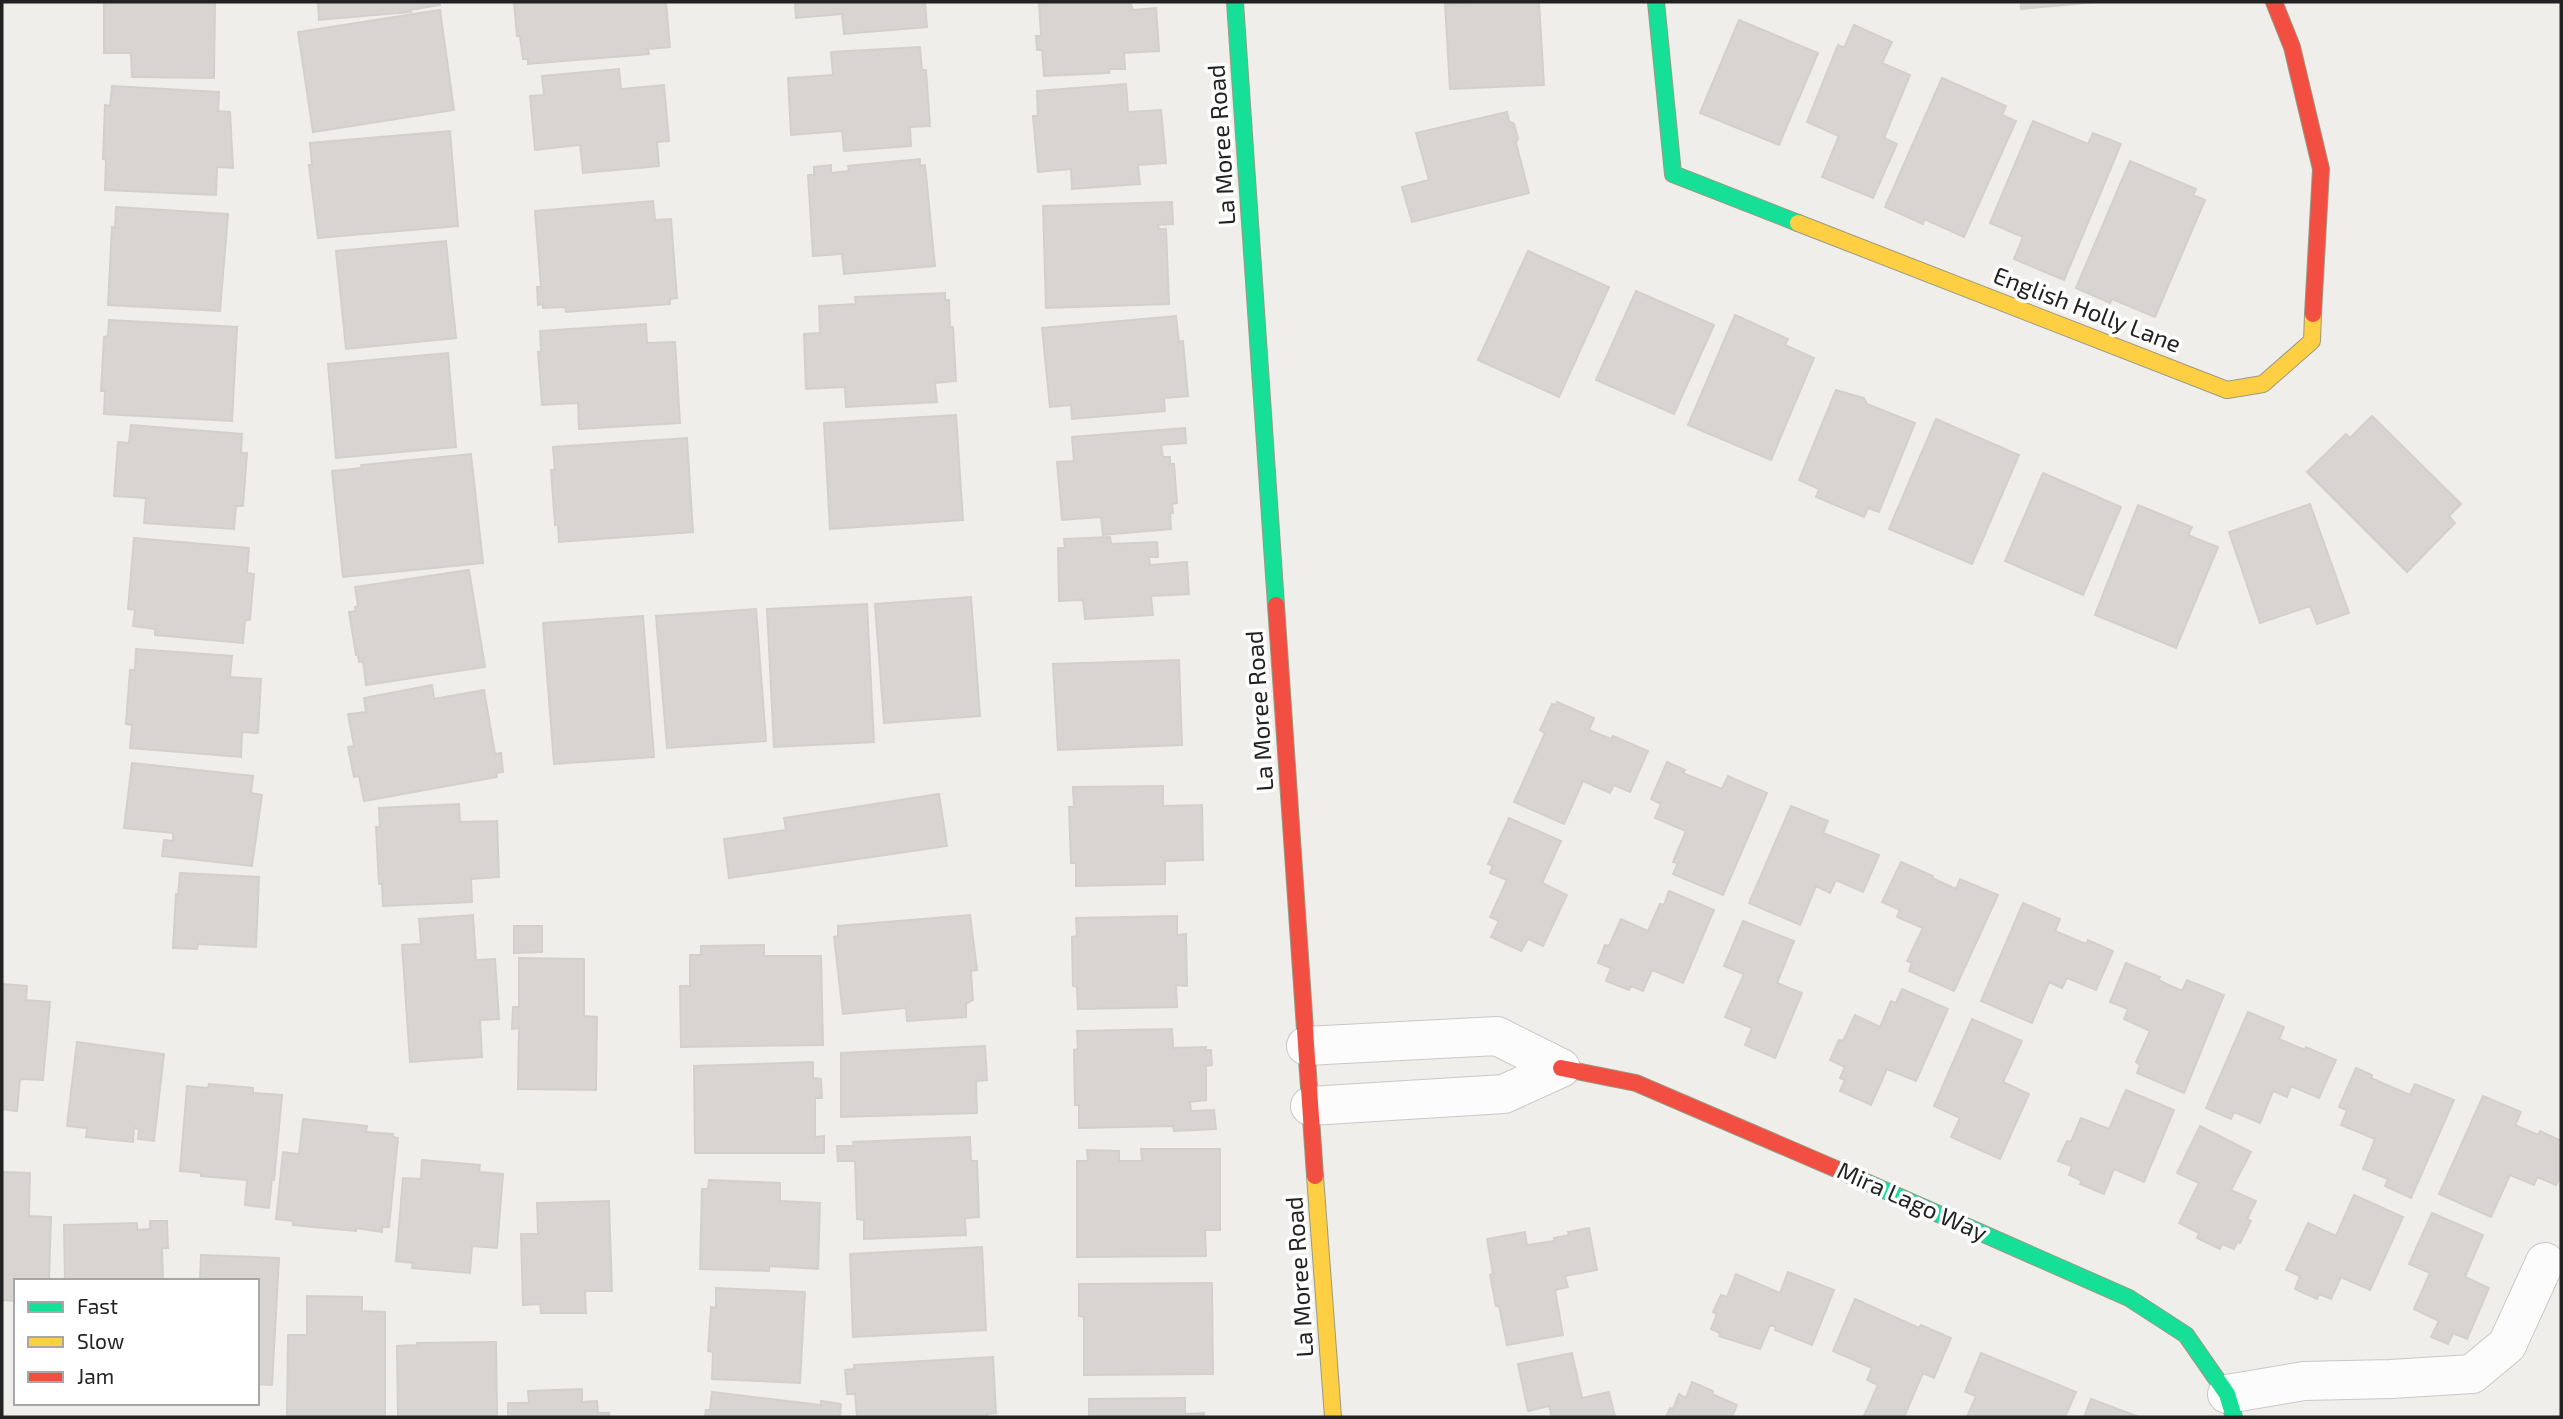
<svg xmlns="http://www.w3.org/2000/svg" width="2563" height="1419" font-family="'Exo 2',sans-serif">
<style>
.building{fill:#d7d4d2;stroke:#d3d0cc;stroke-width:2}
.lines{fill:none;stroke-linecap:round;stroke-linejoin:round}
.street-casing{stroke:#c9c8c7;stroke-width:40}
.fast-casing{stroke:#999a82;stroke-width:18}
.slow-casing{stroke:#999a82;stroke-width:18}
.jam-casing{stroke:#999a82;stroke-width:18}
.street{stroke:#fdfcfc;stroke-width:38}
.fast{stroke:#16e098;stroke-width:16}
.slow{stroke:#ffcf43;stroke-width:16}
.jam{stroke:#f24e42;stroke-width:16}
.labels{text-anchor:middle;stroke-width:7;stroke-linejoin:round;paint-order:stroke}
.street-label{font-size:24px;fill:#222;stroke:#fff}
</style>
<rect width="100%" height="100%" fill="#f0eeeb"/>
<!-- building -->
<g class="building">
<path d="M 104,2 L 215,2 L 214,78 L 132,77 L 131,53 L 104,53 Z"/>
<path d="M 318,2 L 440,2 L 440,5 L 410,10 L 411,12 L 319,20 Z"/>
<path d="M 514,2 L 666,2 L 670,47 L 648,49 L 649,54 L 528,64 L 528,59 L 523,59 L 520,36 L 517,36 Z"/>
<path d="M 795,2 L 925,2 L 927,27 L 844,34 L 842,14 L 796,18 Z"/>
<path d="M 1039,2 L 1130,2 L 1133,10 L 1156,8 L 1159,51 L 1124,53 L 1125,69 L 1109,69 L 1109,73 L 1044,76 L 1042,50 L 1037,50 L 1036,36 L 1041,36 Z"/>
<path d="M 1474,2 L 1539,2 L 1544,85 L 1450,89 L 1445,4 Z"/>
<path d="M 2021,2 L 2096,2 L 2021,9 Z"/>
<path d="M 440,10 L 454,110 L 313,132 L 298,32 Z"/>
<path d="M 1739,20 L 1818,53 L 1779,145 L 1700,113 Z"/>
<path d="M 1854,25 L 1892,42 L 1882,63 L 1910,75 L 1884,138 L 1897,144 L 1873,198 L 1822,177 L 1839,136 L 1807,122 L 1838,45 L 1844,48 Z"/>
<path d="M 920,47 L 922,70 L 926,70 L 930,126 L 910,127 L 911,146 L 844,151 L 842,131 L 791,135 L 788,78 L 833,75 L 831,52 Z"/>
<path d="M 619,69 L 621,89 L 664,85 L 669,141 L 657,142 L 659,166 L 583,173 L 580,145 L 535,150 L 530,96 L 544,95 L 542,76 Z"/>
<path d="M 1942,78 L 2006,106 L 2002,115 L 2016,121 L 1964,237 L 1924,219 L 1923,224 L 1885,207 Z"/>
<path d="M 1126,84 L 1128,112 L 1161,110 L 1166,163 L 1138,165 L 1140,184 L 1072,189 L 1071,169 L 1038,172 L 1033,116 L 1038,116 L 1037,91 Z"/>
<path d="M 112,86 L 219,92 L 218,111 L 230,112 L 233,168 L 217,167 L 216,195 L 105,190 L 106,160 L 103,159 L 105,105 L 110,106 Z"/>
<path d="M 1507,112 L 1509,121 L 1514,124 L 1518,138 L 1516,143 L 1529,193 L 1412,222 L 1402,187 L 1429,180 L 1416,133 Z"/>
<path d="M 2033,121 L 2088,144 L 2093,133 L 2121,144 L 2064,280 L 2014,259 L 2023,237 L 1990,223 Z"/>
<path d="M 450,131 L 458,226 L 318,238 L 309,165 L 312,165 L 310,143 Z"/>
<path d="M 920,159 L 920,166 L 925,165 L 935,266 L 844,274 L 842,254 L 813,256 L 808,175 L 814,175 L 814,167 L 831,165 L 831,173 L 849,171 L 848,166 Z"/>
<path d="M 2130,161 L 2196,189 L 2193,195 L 2205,200 L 2155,317 L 2112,299 L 2110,303 L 2076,288 Z"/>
<path d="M 653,201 L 655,220 L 671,219 L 677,298 L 670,299 L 670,304 L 566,312 L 565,307 L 543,308 L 543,304 L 538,305 L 537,287 L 541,287 L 535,211 Z"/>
<path d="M 1172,202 L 1173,224 L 1158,225 L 1159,229 L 1166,229 L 1169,304 L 1046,308 L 1043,206 Z"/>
<path d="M 116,207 L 228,214 L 220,311 L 108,305 L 112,227 L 115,228 Z"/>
<path d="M 446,241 L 456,338 L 346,349 L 336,251 Z"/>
<path d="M 1528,251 L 1609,287 L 1559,397 L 1478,360 Z"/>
<path d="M 1636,291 L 1714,325 L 1674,414 L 1596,380 Z"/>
<path d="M 945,293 L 945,300 L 949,300 L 950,327 L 953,327 L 956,381 L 935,383 L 937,402 L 846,407 L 845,387 L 806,389 L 804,334 L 820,333 L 819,306 L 856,304 L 855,297 Z"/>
<path d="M 1735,315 L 1788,339 L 1785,345 L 1814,358 L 1771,460 L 1688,425 Z"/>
<path d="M 1176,316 L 1179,342 L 1183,341 L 1188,396 L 1164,398 L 1165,411 L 1072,419 L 1071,405 L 1050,407 L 1042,328 Z"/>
<path d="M 109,320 L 237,327 L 232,421 L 104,414 L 105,391 L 101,391 L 104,337 L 108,336 Z"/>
<path d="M 646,324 L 647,343 L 675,342 L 680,423 L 579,429 L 578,403 L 542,405 L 538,352 L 541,352 L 540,331 Z"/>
<path d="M 448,353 L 456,447 L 336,458 L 328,364 Z"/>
<path d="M 1836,390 L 1864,398 L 1867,404 L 1915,423 L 1879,512 L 1868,508 L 1864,517 L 1816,497 L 1819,489 L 1799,480 Z"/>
<path d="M 956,415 L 963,520 L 830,529 L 824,423 Z"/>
<path d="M 2372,416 L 2461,504 L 2449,516 L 2455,523 L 2407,572 L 2307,472 L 2346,434 L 2350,438 Z"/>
<path d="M 1936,419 L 2019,455 L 1972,564 L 1889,529 Z"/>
<path d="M 131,425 L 242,434 L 241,453 L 247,453 L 243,506 L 236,506 L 234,529 L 144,523 L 146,498 L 114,496 L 118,442 L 129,443 Z"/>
<path d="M 1185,428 L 1186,443 L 1161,445 L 1163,457 L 1170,457 L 1170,464 L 1174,464 L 1177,503 L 1172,504 L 1173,513 L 1170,513 L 1171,529 L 1103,535 L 1101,517 L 1062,520 L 1057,462 L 1074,461 L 1072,437 Z"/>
<path d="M 687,438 L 693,532 L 559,542 L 558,525 L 555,525 L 551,470 L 555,470 L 553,447 Z"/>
<path d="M 471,454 L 483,563 L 343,577 L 332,471 L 362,468 L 361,465 Z"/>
<path d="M 2043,473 L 2121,507 L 2083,595 L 2005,561 Z"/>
<path d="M 2310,504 L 2349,613 L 2317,624 L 2310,606 L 2260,623 L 2229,532 Z"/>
<path d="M 2138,505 L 2192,527 L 2188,535 L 2218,547 L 2176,648 L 2095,615 Z"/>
<path d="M 1110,537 L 1111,544 L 1157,542 L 1158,557 L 1149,557 L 1150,565 L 1187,562 L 1189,594 L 1151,596 L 1153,615 L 1085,619 L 1083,600 L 1059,601 L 1058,548 L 1065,548 L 1064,539 Z"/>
<path d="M 134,538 L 249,548 L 247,573 L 254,574 L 250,620 L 245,620 L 243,643 L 155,635 L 155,629 L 133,626 L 135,610 L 128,609 Z"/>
<path d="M 469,570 L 485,667 L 366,685 L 363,661 L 359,662 L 358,655 L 356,655 L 349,612 L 356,611 L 355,607 L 358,606 L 355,587 Z"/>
<path d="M 971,597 L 980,716 L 884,723 L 875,604 Z"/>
<path d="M 867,604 L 874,742 L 774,747 L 767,609 Z"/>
<path d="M 756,609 L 766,741 L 667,748 L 656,616 Z"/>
<path d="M 643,616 L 654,757 L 554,764 L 543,623 Z"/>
<path d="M 136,649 L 232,656 L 230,677 L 261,679 L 258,733 L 242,732 L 241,757 L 130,748 L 132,725 L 126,724 L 130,670 L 135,670 Z"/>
<path d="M 1179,660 L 1182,745 L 1058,750 L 1053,664 Z"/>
<path d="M 432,685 L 434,699 L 484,690 L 495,754 L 501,753 L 503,772 L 496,773 L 497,777 L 364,801 L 359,776 L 354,777 L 348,747 L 354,746 L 348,714 L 366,712 L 364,698 Z"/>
<path d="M 1557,702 L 1594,718 L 1589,730 L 1611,739 L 1613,736 L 1648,751 L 1630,792 L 1614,785 L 1610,793 L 1583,781 L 1564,824 L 1514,802 L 1545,733 L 1540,730 L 1552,704 L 1556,705 Z"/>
<path d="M 1667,762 L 1685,770 L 1683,773 L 1722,789 L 1728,776 L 1767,793 L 1723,895 L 1673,874 L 1678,863 L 1673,862 L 1686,831 L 1655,818 L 1661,804 L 1651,799 Z"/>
<path d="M 132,763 L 253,776 L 251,793 L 262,795 L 252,866 L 162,856 L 164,840 L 173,841 L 173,833 L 124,828 Z"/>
<path d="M 1163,786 L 1163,806 L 1202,805 L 1203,860 L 1165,861 L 1165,884 L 1076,886 L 1076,863 L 1071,863 L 1069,807 L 1074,807 L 1073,787 Z"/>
<path d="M 939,794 L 947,846 L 729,878 L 724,839 L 786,830 L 784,818 Z"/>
<path d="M 459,804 L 460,822 L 497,821 L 499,877 L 471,879 L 472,902 L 383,906 L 382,884 L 379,884 L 376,827 L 380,827 L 379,808 Z"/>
<path d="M 1791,806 L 1828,821 L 1823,833 L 1879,855 L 1863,892 L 1836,880 L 1830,893 L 1816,886 L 1800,925 L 1749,903 Z"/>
<path d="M 1509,818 L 1561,841 L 1542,883 L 1567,895 L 1543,946 L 1528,939 L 1521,951 L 1491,937 L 1499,921 L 1490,917 L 1507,880 L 1490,873 L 1493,866 L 1488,864 Z"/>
<path d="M 1901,862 L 1933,876 L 1932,878 L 1956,889 L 1960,879 L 1998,895 L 1954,991 L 1909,971 L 1912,963 L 1907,961 L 1923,928 L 1897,917 L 1900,910 L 1882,902 Z"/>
<path d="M 180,873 L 259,877 L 256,947 L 198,944 L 197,949 L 173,948 L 176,894 L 178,895 Z"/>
<path d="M 1669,891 L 1714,910 L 1683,983 L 1652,970 L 1643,991 L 1631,986 L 1629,990 L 1606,981 L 1611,968 L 1598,963 L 1605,945 L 1609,946 L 1621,919 L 1648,931 L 1660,904 L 1664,905 Z"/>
<path d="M 2023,903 L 2060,919 L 2055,931 L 2086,944 L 2088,940 L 2113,951 L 2096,990 L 2067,978 L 2062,988 L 2049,982 L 2032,1023 L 1981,1001 Z"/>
<path d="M 473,915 L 476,960 L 495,959 L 499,1019 L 480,1020 L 482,1057 L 410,1062 L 402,945 L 421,944 L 419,919 Z"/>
<path d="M 970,915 L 977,970 L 971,971 L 973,1000 L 966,1004 L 966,1017 L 907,1021 L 906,1008 L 843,1014 L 834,937 L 838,936 L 838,926 Z"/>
<path d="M 1177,916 L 1177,935 L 1186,934 L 1187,986 L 1176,985 L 1177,1007 L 1078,1009 L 1077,987 L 1073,986 L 1072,937 L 1077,936 L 1076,918 Z"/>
<path d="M 1743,921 L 1794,941 L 1777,983 L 1802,993 L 1775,1058 L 1745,1045 L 1752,1028 L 1725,1017 L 1744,974 L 1724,966 Z"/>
<path d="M 514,926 L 542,926 L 542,952 L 514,953 Z"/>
<path d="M 764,945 L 764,956 L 821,956 L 823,1045 L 681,1047 L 680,986 L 690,986 L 690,955 L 701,955 L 701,946 Z"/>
<path d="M 519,958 L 584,959 L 584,1016 L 597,1017 L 596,1090 L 518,1089 L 519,1028 L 512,1029 L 513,1007 L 519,1007 Z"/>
<path d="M 2126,963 L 2160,977 L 2158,980 L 2182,991 L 2187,980 L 2224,995 L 2184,1093 L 2137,1073 L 2140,1065 L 2136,1062 L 2150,1031 L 2124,1019 L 2128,1009 L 2110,1002 Z"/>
<path d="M 2,984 L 27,986 L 26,1000 L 50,1002 L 43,1080 L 20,1079 L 17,1111 L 2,1109 Z"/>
<path d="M 1902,989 L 1948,1009 L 1916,1081 L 1887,1069 L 1871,1105 L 1840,1091 L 1845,1080 L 1840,1078 L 1845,1067 L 1830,1060 L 1839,1040 L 1843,1041 L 1855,1015 L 1880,1027 L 1891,1001 L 1896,1003 Z"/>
<path d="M 2248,1012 L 2284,1027 L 2279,1039 L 2305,1050 L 2306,1047 L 2336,1060 L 2319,1098 L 2291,1086 L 2287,1097 L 2273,1091 L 2260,1123 L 2234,1112 L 2231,1119 L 2206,1108 Z"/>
<path d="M 1972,1019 L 2022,1041 L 2003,1082 L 2029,1094 L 2000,1159 L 1951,1137 L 1960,1118 L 1934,1106 Z"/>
<path d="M 1172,1029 L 1173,1048 L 1206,1047 L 1205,1050 L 1211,1050 L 1212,1065 L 1206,1066 L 1206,1100 L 1190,1102 L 1191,1111 L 1214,1110 L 1216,1129 L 1174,1131 L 1173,1126 L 1079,1128 L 1079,1105 L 1075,1105 L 1074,1050 L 1078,1049 L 1077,1031 Z"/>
<path d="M 77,1042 L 164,1054 L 154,1141 L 138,1139 L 139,1129 L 134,1128 L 133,1142 L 86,1137 L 87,1128 L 67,1126 Z"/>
<path d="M 985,1046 L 987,1080 L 976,1081 L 977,1113 L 841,1117 L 841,1053 Z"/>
<path d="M 813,1062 L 813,1078 L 821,1079 L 822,1098 L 815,1098 L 815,1137 L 824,1136 L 824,1153 L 695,1153 L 694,1066 Z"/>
<path d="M 2356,1068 L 2372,1075 L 2371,1078 L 2410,1095 L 2415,1084 L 2454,1100 L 2411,1198 L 2385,1186 L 2388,1179 L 2363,1169 L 2375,1139 L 2341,1125 L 2347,1110 L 2339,1107 Z"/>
<path d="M 209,1084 L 253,1088 L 253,1093 L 282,1095 L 274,1180 L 272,1179 L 269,1208 L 245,1205 L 247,1180 L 201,1176 L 201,1173 L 180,1171 L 187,1086 L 208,1088 Z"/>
<path d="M 2126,1090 L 2174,1110 L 2144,1182 L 2114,1169 L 2104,1194 L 2080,1184 L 2082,1181 L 2069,1175 L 2072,1166 L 2058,1161 L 2067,1141 L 2071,1142 L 2081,1118 L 2109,1129 Z"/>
<path d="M 2483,1096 L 2521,1112 L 2515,1125 L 2538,1135 L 2540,1131 L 2561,1141 L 2561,1175 L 2556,1185 L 2537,1177 L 2534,1185 L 2510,1175 L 2491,1217 L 2439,1194 Z"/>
<path d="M 303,1119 L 367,1126 L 366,1132 L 393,1134 L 393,1137 L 398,1138 L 389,1227 L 382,1227 L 382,1232 L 356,1228 L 356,1231 L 293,1225 L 293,1221 L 276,1219 L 283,1152 L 299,1154 Z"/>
<path d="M 2200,1126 L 2251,1152 L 2231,1190 L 2256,1201 L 2247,1219 L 2251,1221 L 2240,1243 L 2237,1242 L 2234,1249 L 2222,1244 L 2220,1249 L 2197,1238 L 2199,1233 L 2179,1223 L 2199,1183 L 2177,1173 Z"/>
<path d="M 970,1137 L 971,1161 L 977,1161 L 979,1217 L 965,1218 L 966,1235 L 864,1239 L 864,1220 L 857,1219 L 855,1161 L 838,1161 L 837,1146 L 854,1146 L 853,1142 Z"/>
<path d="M 1141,1149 L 1220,1149 L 1220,1230 L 1205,1230 L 1206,1256 L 1077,1257 L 1077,1161 L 1088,1161 L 1087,1150 L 1119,1151 L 1119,1161 L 1142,1161 Z"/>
<path d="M 422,1160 L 480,1165 L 479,1172 L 503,1174 L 497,1248 L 472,1246 L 470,1273 L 412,1268 L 413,1263 L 396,1261 L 403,1178 L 421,1179 Z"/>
<path d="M 2,1172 L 30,1173 L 29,1216 L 51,1217 L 49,1281 L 16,1281 L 16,1301 L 2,1300 Z"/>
<path d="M 709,1180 L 780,1183 L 780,1201 L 820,1203 L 818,1269 L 769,1266 L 769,1271 L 700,1269 L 702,1189 L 708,1189 Z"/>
<path d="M 2354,1195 L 2403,1217 L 2370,1290 L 2341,1277 L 2331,1299 L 2319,1294 L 2317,1299 L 2295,1289 L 2300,1276 L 2286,1270 L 2308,1223 L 2336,1236 Z"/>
<path d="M 609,1201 L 612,1291 L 585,1291 L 586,1313 L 541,1313 L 540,1304 L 523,1305 L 521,1234 L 538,1234 L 537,1203 Z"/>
<path d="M 2432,1213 L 2483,1235 L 2465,1277 L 2489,1288 L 2467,1339 L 2453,1333 L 2448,1344 L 2431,1337 L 2439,1321 L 2414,1309 L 2430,1273 L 2409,1264 Z"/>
<path d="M 150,1221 L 167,1221 L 168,1248 L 162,1248 L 163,1281 L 65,1281 L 64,1225 L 137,1223 L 137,1230 L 150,1229 Z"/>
<path d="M 1589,1228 L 1597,1270 L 1565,1276 L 1568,1287 L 1555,1290 L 1563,1335 L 1507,1345 L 1499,1306 L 1496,1306 L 1490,1275 L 1493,1274 L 1487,1239 L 1525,1232 L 1527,1245 L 1554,1241 L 1554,1238 L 1569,1235 L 1568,1232 Z"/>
<path d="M 982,1247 L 986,1330 L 853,1337 L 850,1254 Z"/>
<path d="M 201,1255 L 279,1258 L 272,1385 L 257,1384 L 257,1281 L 200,1281 Z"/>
<path d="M 1788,1272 L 1834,1290 L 1812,1345 L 1775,1330 L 1776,1327 L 1770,1325 L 1760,1349 L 1719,1336 L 1720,1333 L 1711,1329 L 1717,1314 L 1713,1312 L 1721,1295 L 1727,1297 L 1736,1274 L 1780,1293 Z"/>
<path d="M 1212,1283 L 1213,1374 L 1084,1375 L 1084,1317 L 1079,1316 L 1079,1284 Z"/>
<path d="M 716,1288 L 805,1292 L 800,1383 L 712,1379 L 713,1352 L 708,1351 L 711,1307 L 716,1308 Z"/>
<path d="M 307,1296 L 362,1297 L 362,1311 L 385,1312 L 385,1417 L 287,1417 L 288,1335 L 307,1335 Z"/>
<path d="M 1855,1299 L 1919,1328 L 1921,1325 L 1951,1338 L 1934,1378 L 1923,1373 L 1904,1417 L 1864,1416 L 1878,1385 L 1867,1380 L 1872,1368 L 1833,1351 Z"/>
<path d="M 496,1342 L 497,1417 L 398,1417 L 397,1346 L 418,1345 L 417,1343 Z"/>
<path d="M 1572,1353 L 1582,1398 L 1609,1392 L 1615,1417 L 1552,1417 L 1549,1406 L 1528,1411 L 1518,1364 Z"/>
<path d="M 1981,1353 L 2076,1392 L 2065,1417 L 1967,1417 L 1976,1396 L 1965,1392 Z"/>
<path d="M 993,1357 L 996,1413 L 987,1414 L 987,1417 L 857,1417 L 855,1394 L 847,1394 L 845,1370 L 854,1369 L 854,1365 Z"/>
<path d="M 1692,1382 L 1713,1391 L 1712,1394 L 1737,1405 L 1732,1417 L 1666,1417 L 1670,1408 L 1673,1409 L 1679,1394 L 1686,1398 Z"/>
<path d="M 582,1389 L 582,1402 L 597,1401 L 598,1413 L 609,1413 L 609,1417 L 508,1417 L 508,1403 L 529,1403 L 528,1391 Z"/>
<path d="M 712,1392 L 821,1405 L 821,1401 L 841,1404 L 840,1417 L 705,1417 L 706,1410 L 710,1410 Z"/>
<path d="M 1185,1398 L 1185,1414 L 1204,1413 L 1204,1417 L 1089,1417 L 1089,1399 Z"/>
<path d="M 2091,1399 L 2139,1417 L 2084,1417 Z"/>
</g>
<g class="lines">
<defs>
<g id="street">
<path d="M 1306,1046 L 1497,1036 L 1561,1068 L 1504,1094 L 1310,1106"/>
<path d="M 2227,1394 L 2304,1381 L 2391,1379 L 2472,1374 L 2507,1345 L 2545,1262"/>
</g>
<g id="fast">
<path d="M 1235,2 L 1276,605"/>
<path d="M 1656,2 L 1673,174 L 1798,223"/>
<path d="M 1850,1175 L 2129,1298 L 2186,1335 L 2227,1394 L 2234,1417"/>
</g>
<g id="slow">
<path d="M 1798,223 L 2227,390 L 2263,384 L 2312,341 L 2313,314"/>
<path d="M 1315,1176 L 1333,1417"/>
</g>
<g id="jam">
<path d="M 2274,2 L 2292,47 L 2321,169 L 2313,314"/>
<path d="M 1276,605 L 1315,1176"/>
<path d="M 1561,1068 L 1636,1083 L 1850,1175"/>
</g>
</defs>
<!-- street casing -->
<use href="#street" class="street-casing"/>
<!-- fast casing -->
<use href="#fast" class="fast-casing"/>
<!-- slow casing -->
<use href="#slow" class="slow-casing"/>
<!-- jam casing -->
<use href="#jam" class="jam-casing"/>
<!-- street -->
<use href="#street" class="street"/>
<!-- fast -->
<use href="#fast" class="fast"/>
<!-- slow -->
<use href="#slow" class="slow"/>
<!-- jam -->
<use href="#jam" class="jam"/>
</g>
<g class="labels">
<!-- street labels -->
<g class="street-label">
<text transform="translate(1222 145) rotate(-94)" y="8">La Moree Road</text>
<text transform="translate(2087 310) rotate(21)" y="8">English Holly Lane</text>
<text transform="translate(1260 711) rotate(-94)" y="8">La Moree Road</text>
<text transform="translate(1912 1202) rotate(24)" y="8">Mira Lago Way</text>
<text transform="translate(1300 1277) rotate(-94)" y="8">La Moree Road</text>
</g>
</g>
<!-- border -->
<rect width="2563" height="1419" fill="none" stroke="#222222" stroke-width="7"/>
<!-- legend -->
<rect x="14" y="1279" width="245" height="126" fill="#ffffff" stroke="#a7a7a7" stroke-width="2"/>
<rect x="28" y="1302" width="35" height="10" fill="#16e098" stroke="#a7a7a7" stroke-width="2"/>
<text x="77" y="1314" font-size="21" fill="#222222">Fast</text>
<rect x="28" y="1337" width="35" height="10" fill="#ffcf43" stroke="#a7a7a7" stroke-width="2"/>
<text x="77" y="1349" font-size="21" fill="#222222">Slow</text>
<rect x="28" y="1372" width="35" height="10" fill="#f24e42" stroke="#a7a7a7" stroke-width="2"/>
<text x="77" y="1384" font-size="21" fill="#222222">Jam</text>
</svg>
